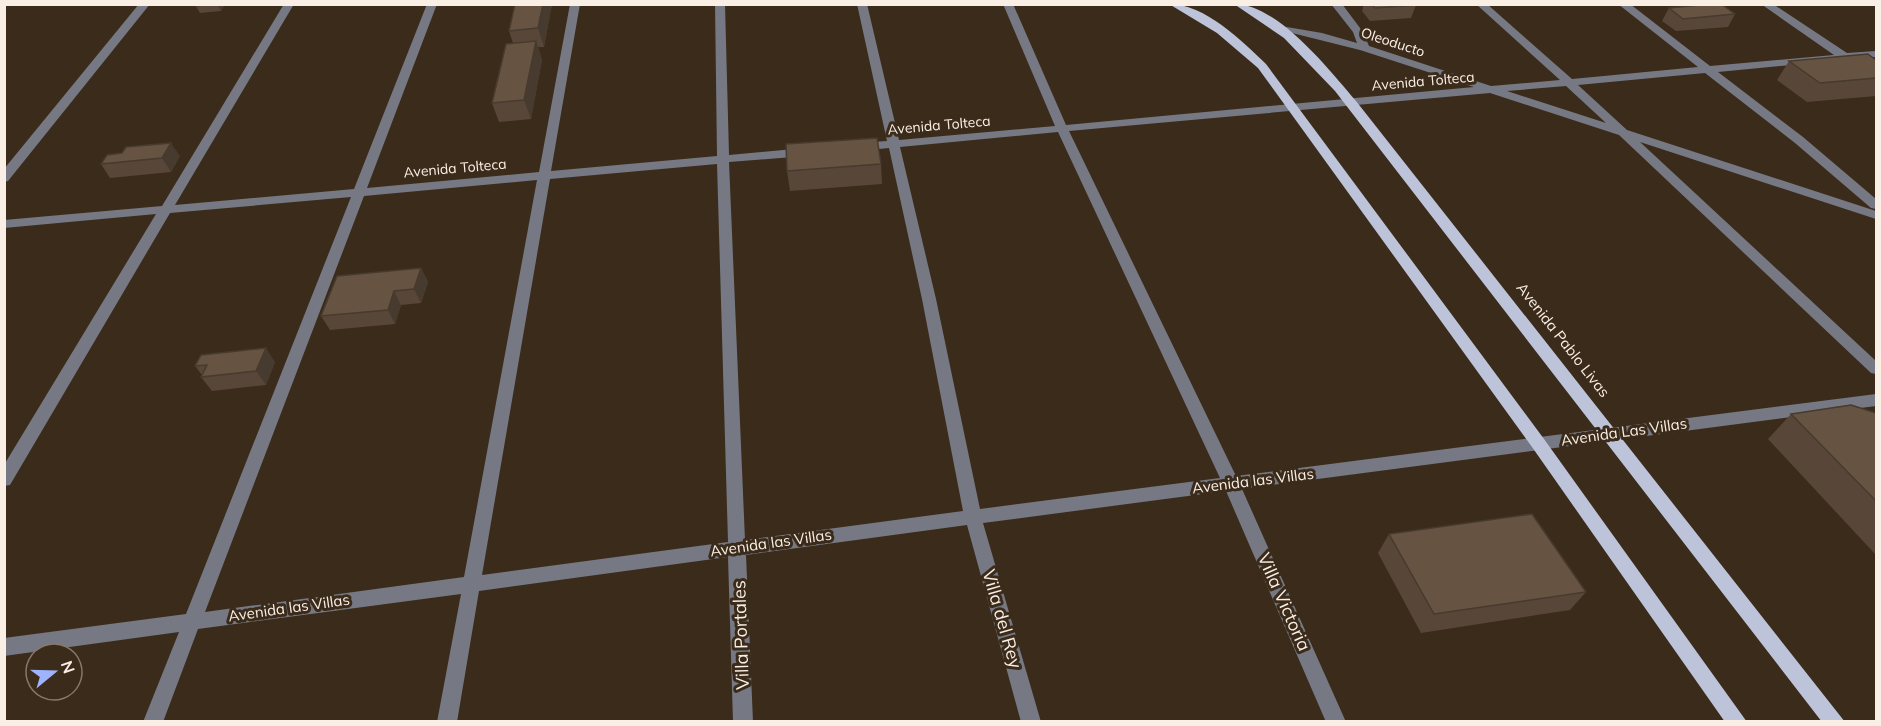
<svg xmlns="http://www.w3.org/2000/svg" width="1881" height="726" font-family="Mulish,sans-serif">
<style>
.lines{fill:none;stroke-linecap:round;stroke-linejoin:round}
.minor{fill:#767983;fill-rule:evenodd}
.major{fill:#bdc4d9;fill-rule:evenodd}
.wall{fill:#584739}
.shaded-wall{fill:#473a2e}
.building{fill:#665342;stroke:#473a2e;stroke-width:1.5}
.labels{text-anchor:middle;stroke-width:6;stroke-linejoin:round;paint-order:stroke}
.far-street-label{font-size:14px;fill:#faefe5;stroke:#3b2b1b}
.street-label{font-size:15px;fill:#faefe5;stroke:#3b2b1b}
.near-street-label{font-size:18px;fill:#faefe5;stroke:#3b2b1b}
</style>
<rect width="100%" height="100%" fill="#3b2b1b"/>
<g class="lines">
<!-- minor -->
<g class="minor">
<path d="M 139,4 L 150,4 L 8,181 L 4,182 L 4,169 Z"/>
<path d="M 284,4 L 294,4 L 175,205 L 354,189 L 427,4 L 437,4 L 367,188 L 539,172 L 570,4 L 580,4 L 551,171 L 717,156 L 715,4 L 725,4 L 729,155 L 805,148 L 811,152 L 805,156 L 729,162 L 745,540 L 963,511 L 922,299 L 889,148 L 859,151 L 853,147 L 859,143 L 887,141 L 857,4 L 867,4 L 899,140 L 1055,126 L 1003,4 L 1013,4 L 1066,125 L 1474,87 L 1360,50 L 1276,29 L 1281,26 L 1322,33 L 1357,43 L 1353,32 L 1331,4 L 1342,4 L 1363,32 L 1369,46 L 1491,86 L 1560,80 L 1476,4 L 1487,4 L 1572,79 L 1698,67 L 1618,4 L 1630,4 L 1710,66 L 1834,55 L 1761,4 L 1773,4 L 1847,53 L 1876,51 L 1876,57 L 1855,59 L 1876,73 L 1876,81 L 1842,60 L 1718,72 L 1803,137 L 1876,199 L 1876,209 L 1871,208 L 1795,143 L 1705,73 L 1578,85 L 1627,130 L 1876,211 L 1876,219 L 1640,142 L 1876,361 L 1876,374 L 1871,373 L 1619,135 L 1490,93 L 1069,131 L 1236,476 L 1876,394 L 1876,406 L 1242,489 L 1346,722 L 1326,722 L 1226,491 L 983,523 L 1041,722 L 1021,722 L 967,525 L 746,555 L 753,722 L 733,722 L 728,557 L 479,591 L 457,722 L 437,722 L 461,594 L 198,629 L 163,722 L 143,722 L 179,632 L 4,656 L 4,638 L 186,614 L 351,197 L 170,213 L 10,485 L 4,486 L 4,465 L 156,214 L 4,228 L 4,220 L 162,206 ZM 1566,86 L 1606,123 L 1507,91 ZM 1058,132 L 1220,478 L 980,509 L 936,299 L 900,147 ZM 717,164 L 728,542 L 482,575 L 550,179 ZM 537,180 L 464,577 L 205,612 L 364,196 Z"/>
</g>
<!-- major -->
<g class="major">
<path d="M 1169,4 C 1205,4 1241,40 1266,64 L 1544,439 L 1747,722 L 1725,722 L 1532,447 L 1258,68 L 1217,33 Z"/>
<path d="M 1234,4 C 1278,4 1329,70 1356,101 L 1845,722 L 1822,722 L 1335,91 L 1284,38 Z"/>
</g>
</g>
<!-- wall -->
<g class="wall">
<path d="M 197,4 L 225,4 L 221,11 L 200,13 L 196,6 Z"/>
<path d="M 552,4 L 544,47 L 538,47 L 542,60 L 531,119 L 499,122 L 492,103 L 513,43 L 509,31 Z"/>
<path d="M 1364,4 L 1415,4 L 1416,5 L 1411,18 L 1370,21 L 1362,11 Z"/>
<path d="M 1669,8 L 1735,14 L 1728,27 L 1676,31 L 1662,21 Z"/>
<path d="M 1876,60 L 1876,96 L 1807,102 L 1777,80 L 1789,61 Z"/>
<path d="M 180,156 L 171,172 L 110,178 L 101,164 Z"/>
<path d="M 881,164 L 882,184 L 790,191 L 787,171 Z"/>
<path d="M 421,268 L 428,282 L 421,303 L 401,305 L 395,324 L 330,330 L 321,316 Z"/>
<path d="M 201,355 L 275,362 L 266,385 L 212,391 L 201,377 L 202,375 L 195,366 Z"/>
<path d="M 1876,413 L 1876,555 L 1768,439 L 1791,414 Z"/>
<path d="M 1389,534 L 1586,592 L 1570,610 L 1421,633 L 1378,553 Z"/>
</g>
<!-- shaded-wall -->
<g class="shaded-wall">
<path d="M 217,4 L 225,4 L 221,11 Z"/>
<path d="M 543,4 L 552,4 L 544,47 L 538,28 Z"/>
<path d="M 536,41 L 542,60 L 531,119 L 524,100 Z"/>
<path d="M 171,143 L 180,156 L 171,172 L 162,158 Z"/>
<path d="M 421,268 L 428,282 L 421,303 L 414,289 Z"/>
<path d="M 394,291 L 401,305 L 395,324 L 388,310 Z"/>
<path d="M 266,348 L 275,362 L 266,385 L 256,371 Z"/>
</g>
<!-- building -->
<g class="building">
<path d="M 197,4 L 217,4 L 196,6 Z"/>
<path d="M 515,4 L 543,4 L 538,28 L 509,31 Z"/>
<path d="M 1371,4 L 1415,4 L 1416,5 L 1375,8 Z"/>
<path d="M 1710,4 L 1721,4 L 1735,14 L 1683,19 L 1669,8 Z"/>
<path d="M 536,41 L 524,100 L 492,103 L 506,44 Z"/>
<path d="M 1868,54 L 1876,60 L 1876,78 L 1820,83 L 1789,61 Z"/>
<path d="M 877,138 L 881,164 L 787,171 L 786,144 Z"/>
<path d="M 171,143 L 162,158 L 101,164 L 107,155 L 122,153 L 126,147 Z"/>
<path d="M 421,268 L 414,289 L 394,291 L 388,310 L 321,316 L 337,276 Z"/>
<path d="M 266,348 L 256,371 L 201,377 L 207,365 L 195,366 L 201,355 Z"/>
<path d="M 1851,405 L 1876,413 L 1876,501 L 1791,414 Z"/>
<path d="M 1532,514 L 1586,592 L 1434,614 L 1389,534 Z"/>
</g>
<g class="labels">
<!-- far-street labels -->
<g class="far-street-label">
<text transform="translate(1393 42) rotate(18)" y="5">Oleoducto</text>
<text transform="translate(1423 81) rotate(-5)" y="5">Avenida Tolteca</text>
<text transform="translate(939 125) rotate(-5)" y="5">Avenida Tolteca</text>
<text transform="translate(455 168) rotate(-5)" y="5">Avenida Tolteca</text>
</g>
<!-- street labels -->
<g class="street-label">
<text transform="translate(1563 340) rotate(52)" y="5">Avenida Pablo Livas</text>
<text transform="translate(1624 432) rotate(-8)" y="5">Avenida Las Villas</text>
<text transform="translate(1253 481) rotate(-7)" y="5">Avenida las Villas</text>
<text transform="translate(771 543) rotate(-8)" y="5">Avenida las Villas</text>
<text transform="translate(289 608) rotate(-8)" y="5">Avenida las Villas</text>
</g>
<!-- near-street labels -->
<g class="near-street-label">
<text transform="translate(1284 602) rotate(66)" y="6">Villa Victoria</text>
<text transform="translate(1002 619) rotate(74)" y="6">Villa del Rey</text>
<text transform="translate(741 635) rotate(-92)" y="6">Villa Portales</text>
</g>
</g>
<!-- border -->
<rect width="1881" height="726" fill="none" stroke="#faefe5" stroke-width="12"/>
<!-- north arrow -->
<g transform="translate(54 672) rotate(71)"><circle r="28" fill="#3b2b1b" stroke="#87796c" stroke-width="1.5"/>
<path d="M0-4.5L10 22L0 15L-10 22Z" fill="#9fb3fd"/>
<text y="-9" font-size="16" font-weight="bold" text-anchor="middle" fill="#faefe5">N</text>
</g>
</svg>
